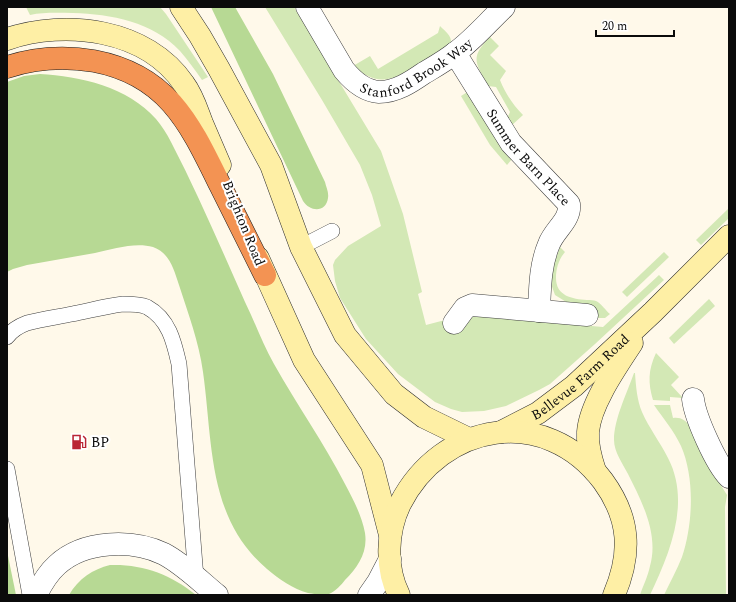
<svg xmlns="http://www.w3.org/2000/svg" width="736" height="602" font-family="Spectral,serif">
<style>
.green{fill:#d3e8b5}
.forest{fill:#b7d994}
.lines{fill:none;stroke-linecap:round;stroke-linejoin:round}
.lane-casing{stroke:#3e3e3e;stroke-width:16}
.street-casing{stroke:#3e3e3e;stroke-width:23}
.secondary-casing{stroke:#2d2d2d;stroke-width:23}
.highway-casing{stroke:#1c1c1c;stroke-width:23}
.lane{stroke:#fff;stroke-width:15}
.street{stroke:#fff;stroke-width:22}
.secondary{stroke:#feefa5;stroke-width:22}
.highway{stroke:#f39353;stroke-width:22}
.labels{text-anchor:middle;stroke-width:4;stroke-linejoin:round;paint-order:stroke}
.street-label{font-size:14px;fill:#0b0b0b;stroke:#fff}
.poi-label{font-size:14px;fill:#0b0b0b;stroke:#fff;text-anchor:start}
</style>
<rect width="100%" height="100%" fill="#fff9ea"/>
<!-- green -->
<g class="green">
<path d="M 26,7 L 160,7 L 166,14 L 208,77 L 202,80 C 195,70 188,60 180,51 C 153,22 111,14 73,13 C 59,13 44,12 30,15 Z"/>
<path d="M 265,7 L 294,7 L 381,151 L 403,214 L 422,292 L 418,294 L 426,325 L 445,320 L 462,331 L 472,317 L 475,316 L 603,327 L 659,275 L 664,280 L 595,344 L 550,384 L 539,390 L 506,406 L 484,411 L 462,412 L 451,409 L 435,402 L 398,374 L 366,339 L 340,298 L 335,281 L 333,265 L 335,260 L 348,246 L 381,226 L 372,195 L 360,165 L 322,100 Z"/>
<path d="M 440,26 C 445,31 452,36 451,43 C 440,51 429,58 417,65 C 392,81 378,87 353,66 L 370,56 L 378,69 L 438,33 Z"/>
<path d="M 490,37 L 499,46 L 490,55 L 506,71 L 500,80 C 505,93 513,105 523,115 L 511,126 L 506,121 L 510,112 L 496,87 L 488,86 C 476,63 469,58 490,37 Z"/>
<path d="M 469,91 L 513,158 L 507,165 L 490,145 L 461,96 Z"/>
<path d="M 729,208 L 729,218 L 701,245 L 696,240 Z"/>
<path d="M 560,247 L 565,252 C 559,259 556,268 556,278 C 556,296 572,299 587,300 C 590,300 594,300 596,301 C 601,303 606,311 610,314 L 605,318 L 592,318 L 555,295 L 550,281 L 551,272 Z"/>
<path d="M 664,252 L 669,257 L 627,297 L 622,292 Z"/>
<path d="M 709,299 L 715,306 L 674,344 L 669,338 Z"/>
<path d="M 656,353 L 679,377 L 671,385 L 683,398 L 670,397 L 670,401 L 653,400 C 648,383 648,370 656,353 Z"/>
<path d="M 634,373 L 635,373 C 636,387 637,400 642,412 C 649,428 660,442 668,458 C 691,502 670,553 650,595 L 640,595 C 643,586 648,576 650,566 C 659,534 642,502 628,474 C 623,464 614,452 614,440 C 614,419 627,393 634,373 Z"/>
<path d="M 654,405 L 670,405 L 673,418 C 681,417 685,420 690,426 L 717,479 L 727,495 L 725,507 L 726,595 L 664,595 C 670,582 677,570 682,557 C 693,524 695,478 681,446 C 674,431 663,418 654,405 Z"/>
</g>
<!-- forest -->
<g class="forest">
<path d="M 211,7 L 235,7 L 273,74 L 325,182 C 326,187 329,192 328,198 C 326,213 310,212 303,201 Z"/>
<path d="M 40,74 C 80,76 128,87 156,119 C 162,126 167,134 171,142 C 198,194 221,248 245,302 C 255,322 263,345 274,364 C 297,405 324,443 345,484 C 353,499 362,516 365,533 C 368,552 358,567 345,580 C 341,585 336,591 329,594 C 323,596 315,594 308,593 C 293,589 279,579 267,569 C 207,518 213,443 203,372 C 199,342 188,313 179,285 C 174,270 170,253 153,247 C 135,242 113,249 95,253 C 72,257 50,261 27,265 L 13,269 L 7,272 L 7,82 L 24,76 Z"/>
<path d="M 7,551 L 16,595 L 7,595 Z"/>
<path d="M 110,565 C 143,564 170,574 196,595 L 69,595 C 78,579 93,569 110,565 Z"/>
</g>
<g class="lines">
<defs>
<g id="lane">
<path d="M 301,247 L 332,231"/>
<path d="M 7,337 C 12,330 19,326 27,323 C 41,319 57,317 72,314 C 88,311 106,306 123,304 C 131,304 140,304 147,307 C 169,319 174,342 179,364 L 196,578"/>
<path d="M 7,469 L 30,595"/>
</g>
<g id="street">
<path id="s1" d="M 307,7 L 344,70 C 353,81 364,91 379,92 C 396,92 411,82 424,73 C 434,67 445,61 455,53 C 473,40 488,22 504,7"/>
<path id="s2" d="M 455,53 L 511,143 L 569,204 C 571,220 555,229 549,244 C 540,265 540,288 539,311"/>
<path d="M 454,323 L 465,308 L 472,305 L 587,315"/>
<path d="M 693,399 C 695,417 716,464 729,477"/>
<path d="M 36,595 C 41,585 48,573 57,565 C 84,540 132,539 164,554 C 183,564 200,581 217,595"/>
<path d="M 369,595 L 378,582 L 390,559"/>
</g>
<g id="secondary">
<path d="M 181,7 L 200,36 L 219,69 L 271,165 L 301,247 L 345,335 L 394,394 L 424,417 L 469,439"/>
<path d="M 7,39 C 66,19 147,29 184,84 C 193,96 197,110 202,123 C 208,137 214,151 220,165"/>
<path d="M 258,258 L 304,360 L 372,465 L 390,535"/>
<path id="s3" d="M 501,432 L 538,413 L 574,386 L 653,312 L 729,236"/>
<path d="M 595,471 C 591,459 587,446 588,432 C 590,404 617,366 632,343"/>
<path d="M 399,595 C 385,568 387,531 400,504 C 442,422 545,404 603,481 C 630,518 632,553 614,595"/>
</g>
<path id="highway" d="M 7,67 C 35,58 64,56 94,61 C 168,75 190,124 220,185 C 235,215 250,245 265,275"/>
</defs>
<!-- lane casing -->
<use href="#lane" class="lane-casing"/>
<!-- street casing -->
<use href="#street" class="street-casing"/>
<!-- secondary casing -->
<use href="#secondary" class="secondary-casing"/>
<!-- highway casing -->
<use href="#highway" class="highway-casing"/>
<!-- lane -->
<use href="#lane" class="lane"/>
<!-- street -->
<use href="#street" class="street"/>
<!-- secondary -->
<use href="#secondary" class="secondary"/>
<!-- highway -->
<use href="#highway" class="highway"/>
</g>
<!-- icons -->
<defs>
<symbol id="fuel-bare" viewBox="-9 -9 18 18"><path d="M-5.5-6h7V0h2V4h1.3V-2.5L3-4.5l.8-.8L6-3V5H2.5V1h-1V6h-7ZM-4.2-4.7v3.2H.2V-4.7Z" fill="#ba2535" stroke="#fff" stroke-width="2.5" paint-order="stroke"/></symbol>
</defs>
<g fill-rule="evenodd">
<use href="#fuel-bare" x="68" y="431" width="22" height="22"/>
</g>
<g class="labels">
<!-- street labels -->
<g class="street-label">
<text dy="5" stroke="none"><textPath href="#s1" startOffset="159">Stanford Brook Way</textPath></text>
<text dy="5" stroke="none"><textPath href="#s2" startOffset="128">Summer Barn Place</textPath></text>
<text transform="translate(244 223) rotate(68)" y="5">Brighton Road</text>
<text dy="5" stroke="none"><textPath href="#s3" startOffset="97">Bellevue Farm Road</textPath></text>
</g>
<!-- poi labels -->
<g class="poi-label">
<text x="91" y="447">BP</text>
</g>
</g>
<!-- border -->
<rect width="736" height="602" fill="none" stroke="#0b0b0b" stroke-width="16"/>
<!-- scale -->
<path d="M596 30v6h78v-6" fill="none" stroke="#0b0b0b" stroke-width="2"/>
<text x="602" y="30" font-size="12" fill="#0b0b0b" stroke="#ffffff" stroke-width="3" paint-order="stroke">20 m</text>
</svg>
